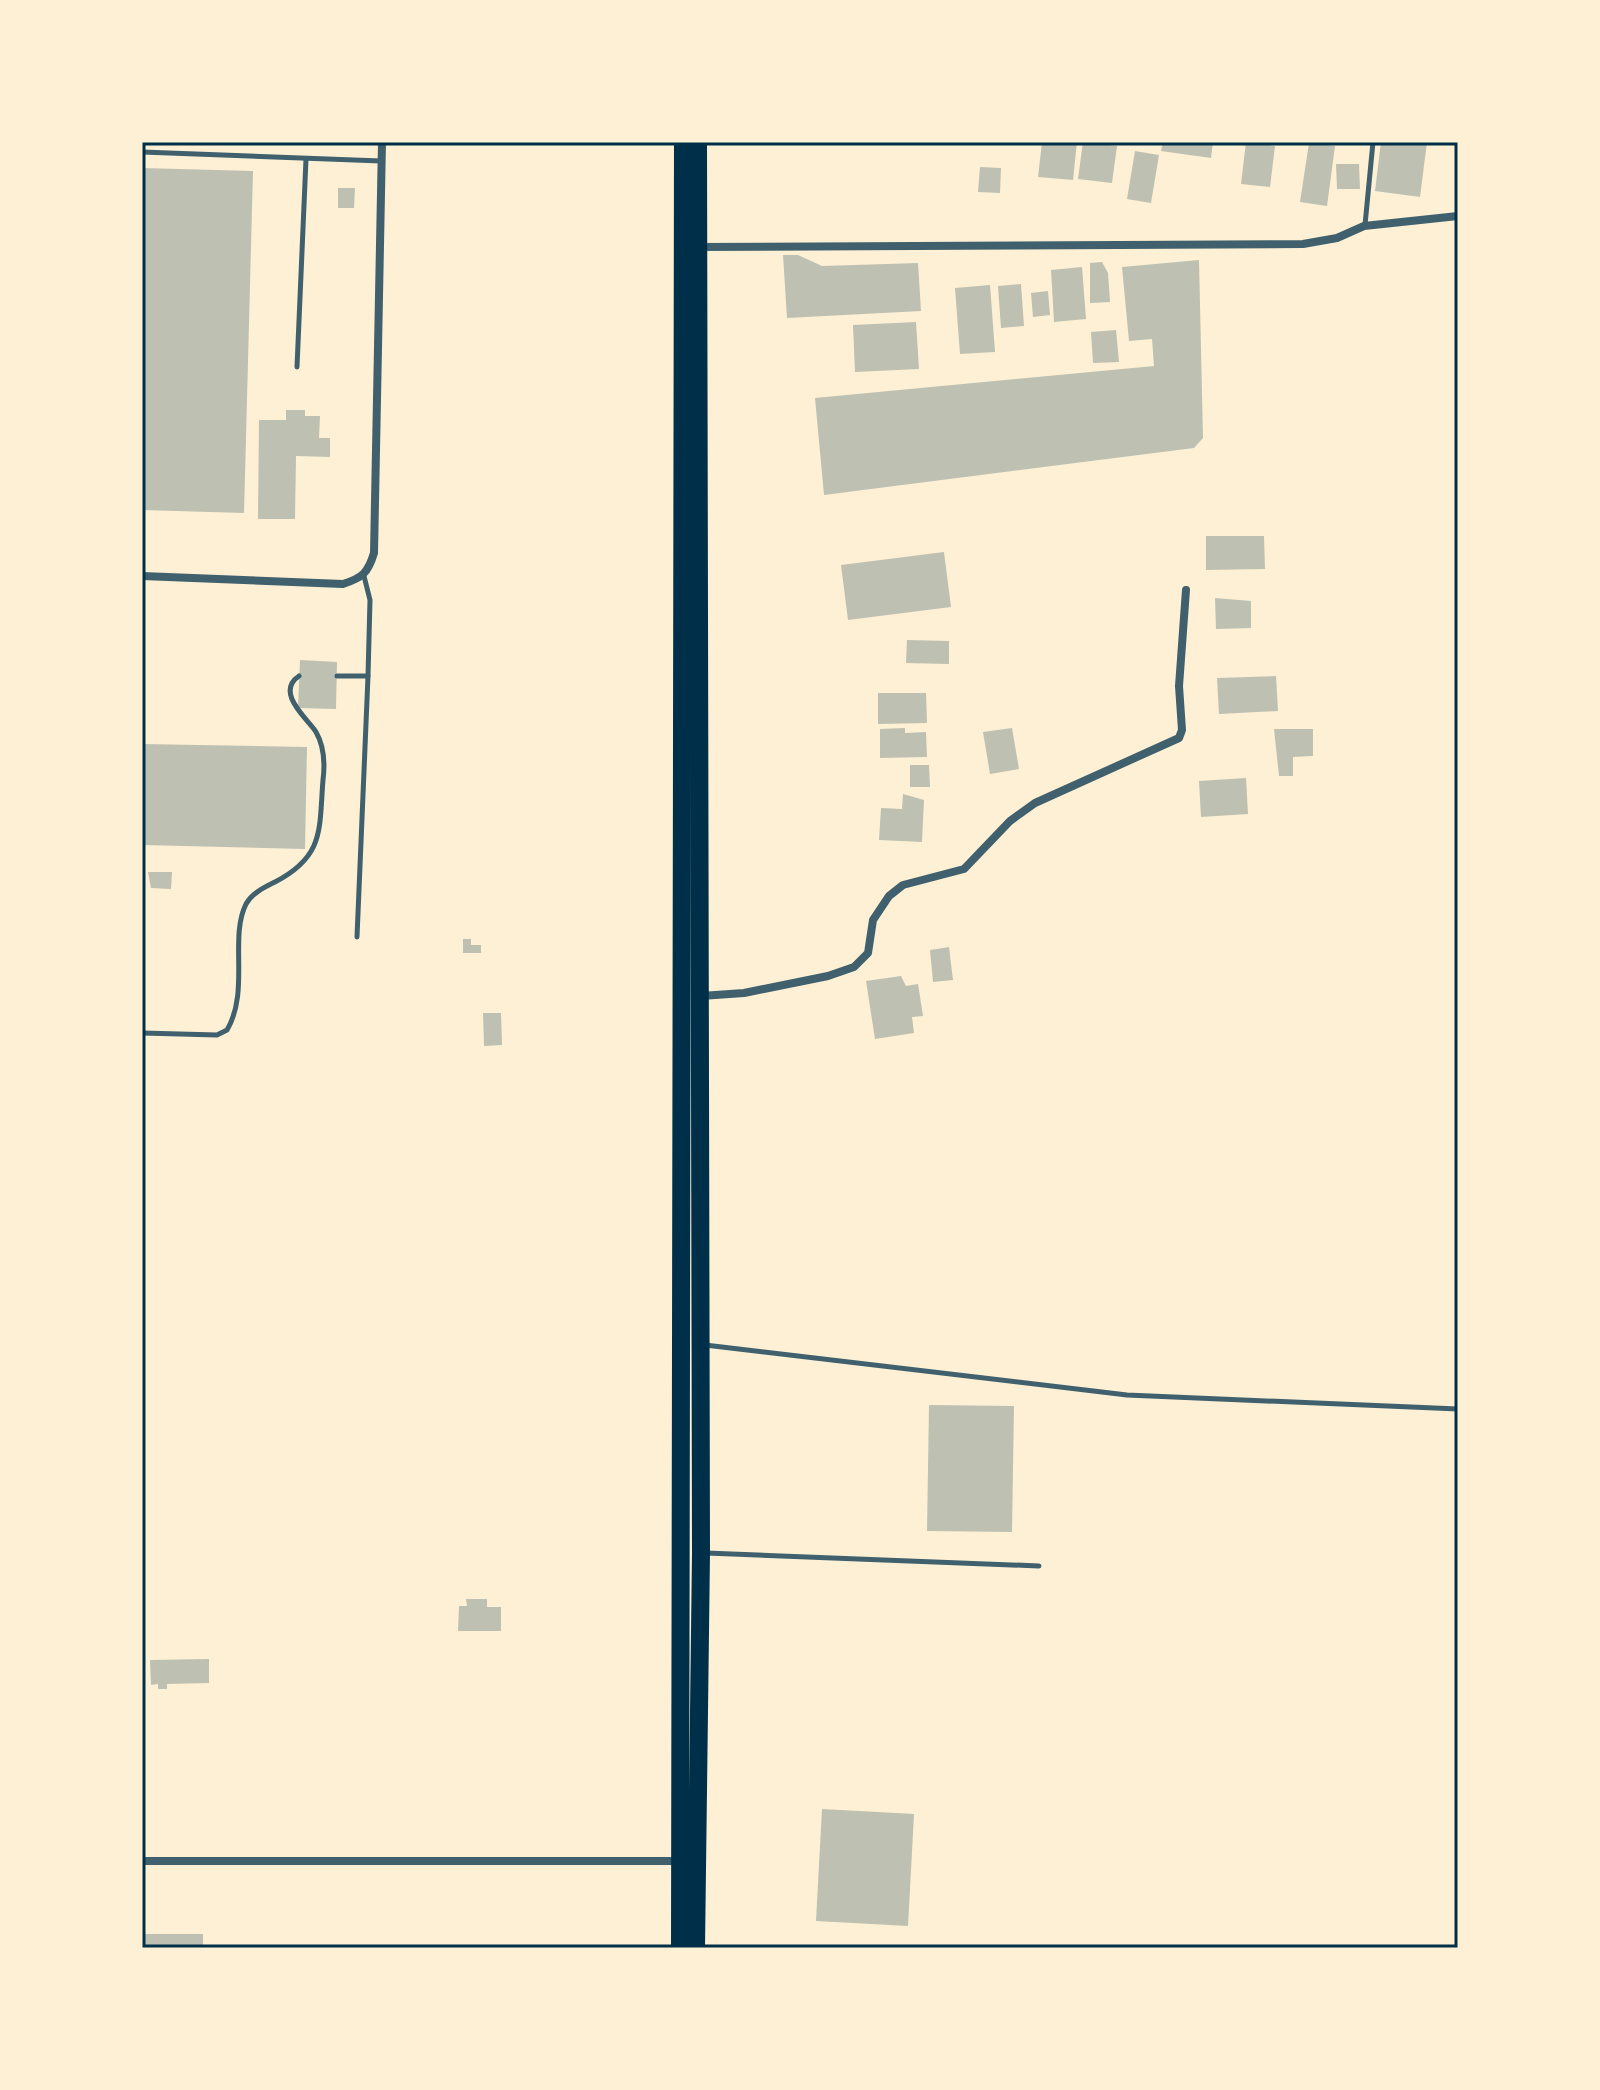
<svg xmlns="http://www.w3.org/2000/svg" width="1600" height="2090" font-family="Manrope,sans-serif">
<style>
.building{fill:#bec0b2}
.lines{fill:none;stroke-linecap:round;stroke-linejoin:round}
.service{stroke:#3f606c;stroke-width:5}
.minor{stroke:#3f606c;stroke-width:8}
.trunk{stroke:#003049;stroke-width:18}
.neatline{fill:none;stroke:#003049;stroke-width:3}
</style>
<rect width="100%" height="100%" fill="#fdf0d5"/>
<!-- building -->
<g class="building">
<path d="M 1042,142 L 1077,142 L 1073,180 L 1038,177 Z"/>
<path d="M 1083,142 L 1117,146 L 1112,183 L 1078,179 Z"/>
<path d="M 1163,142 L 1213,142 L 1211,158 L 1161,151 Z"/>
<path d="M 1246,142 L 1275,146 L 1270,187 L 1241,184 Z"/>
<path d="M 1381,142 L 1427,142 L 1420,197 L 1375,191 Z"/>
<path d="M 1309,143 L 1335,146 L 1327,206 L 1300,202 Z"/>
<path d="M 1135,151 L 1159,155 L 1151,203 L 1127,199 Z"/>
<path d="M 1336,164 L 1359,164 L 1360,189 L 1337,189 Z"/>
<path d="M 980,167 L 1001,168 L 1000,193 L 978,192 Z"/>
<path d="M 142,168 L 253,171 L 244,513 L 142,510 Z"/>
<path d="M 338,188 L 355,188 L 354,208 L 338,208 Z"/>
<path d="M 783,255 L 798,255 L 822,266 L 918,263 L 921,311 L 787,318 Z"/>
<path d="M 1199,260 L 1203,438 L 1194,448 L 824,495 L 815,398 L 1154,366 L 1152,339 L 1129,341 L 1122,267 Z"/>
<path d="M 1102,262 L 1108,273 L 1110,302 L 1090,303 L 1090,263 Z"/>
<path d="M 1082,267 L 1086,319 L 1054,322 L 1051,270 Z"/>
<path d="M 1021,284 L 1024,326 L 1001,328 L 998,286 Z"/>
<path d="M 990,285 L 995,352 L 960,354 L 955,288 Z"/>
<path d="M 1048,291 L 1050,315 L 1033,317 L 1031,293 Z"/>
<path d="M 916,322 L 919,369 L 855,372 L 853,325 Z"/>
<path d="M 1116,330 L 1119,362 L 1093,363 L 1091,332 Z"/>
<path d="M 286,410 L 305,410 L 305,416 L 320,416 L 319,438 L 330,438 L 330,457 L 296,456 L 295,519 L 258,519 L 259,420 L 286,420 Z"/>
<path d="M 1206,536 L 1264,536 L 1265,569 L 1206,570 Z"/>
<path d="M 944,552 L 951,607 L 848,620 L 841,565 Z"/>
<path d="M 1215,598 L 1251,601 L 1251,628 L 1216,629 Z"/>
<path d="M 907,640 L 949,641 L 949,664 L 906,663 Z"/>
<path d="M 300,660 L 337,662 L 336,709 L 298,708 Z"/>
<path d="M 1276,676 L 1278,711 L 1219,714 L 1217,678 Z"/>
<path d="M 878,693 L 926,693 L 927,723 L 878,724 Z"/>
<path d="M 905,728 L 905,733 L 926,732 L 927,757 L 880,758 L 880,729 Z"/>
<path d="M 1012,728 L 1019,769 L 990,774 L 983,732 Z"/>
<path d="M 1274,729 L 1313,729 L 1313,756 L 1293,757 L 1293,776 L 1279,776 Z"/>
<path d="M 142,744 L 307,747 L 305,849 L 142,845 Z"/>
<path d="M 910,765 L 929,765 L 930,787 L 910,787 Z"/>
<path d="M 1246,778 L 1248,814 L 1201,817 L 1199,781 Z"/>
<path d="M 903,794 L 924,800 L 922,842 L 879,840 L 881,808 L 902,809 Z"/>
<path d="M 148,872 L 172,872 L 171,889 L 151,888 Z"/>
<path d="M 463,939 L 471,939 L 471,945 L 481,945 L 481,953 L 463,953 Z"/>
<path d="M 949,947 L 953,980 L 933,982 L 930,950 Z"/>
<path d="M 901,976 L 906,986 L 918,984 L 923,1016 L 912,1017 L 914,1033 L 875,1039 L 866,981 Z"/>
<path d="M 483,1013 L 501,1013 L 502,1045 L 484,1046 Z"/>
<path d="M 929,1405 L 1014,1406 L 1012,1532 L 927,1531 Z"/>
<path d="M 466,1599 L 487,1599 L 487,1607 L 501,1607 L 501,1631 L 458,1631 L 459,1606 L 467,1606 Z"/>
<path d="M 209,1659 L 209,1683 L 167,1684 L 167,1689 L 158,1689 L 158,1684 L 151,1685 L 150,1660 Z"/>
<path d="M 822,1809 L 914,1814 L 908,1926 L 816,1921 Z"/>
<rect x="143" y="1934" width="60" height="14"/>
</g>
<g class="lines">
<!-- service -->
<g class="service">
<path d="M 142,152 L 381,161"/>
<path d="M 1365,225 L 1373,142"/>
<path d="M 297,367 L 306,159"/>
<path d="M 337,676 L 368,676 L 370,600 L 364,576"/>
<path d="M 357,937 L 368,676"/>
<path d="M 142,1033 L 217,1035 L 227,1030 C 250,991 229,938 246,904 C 252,893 265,887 275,882 C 325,856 319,829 323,780 C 325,764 324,746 316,732 C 309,720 274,693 299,676"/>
<path d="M 705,1345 L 1127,1395 L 1458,1409"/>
<path d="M 706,1553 L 1039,1566"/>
</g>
<!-- minor -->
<g class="minor">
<path d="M 698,247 L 1303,244 L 1337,238 L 1364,226 L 1458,216"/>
<path d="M 142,576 L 343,584 C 362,578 368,573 374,553 L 382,142"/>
<path d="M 701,996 L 744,993 L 828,976 L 854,967 L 868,953 L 873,920 L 889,896 L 903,885 L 964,869 L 1010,821 L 1035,803 L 1179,738 L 1182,730 L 1179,686 L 1186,590"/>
<path d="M 142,1861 L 679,1861"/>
</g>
<!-- trunk -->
<g class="trunk">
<path d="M 680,1948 L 683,142"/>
<path d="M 696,1948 L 701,1553 L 698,142"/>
</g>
</g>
<!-- border -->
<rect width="1600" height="2090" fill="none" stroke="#fdf0d5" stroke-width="288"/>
<rect x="144" y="144" width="1312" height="1802" class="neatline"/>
</svg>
